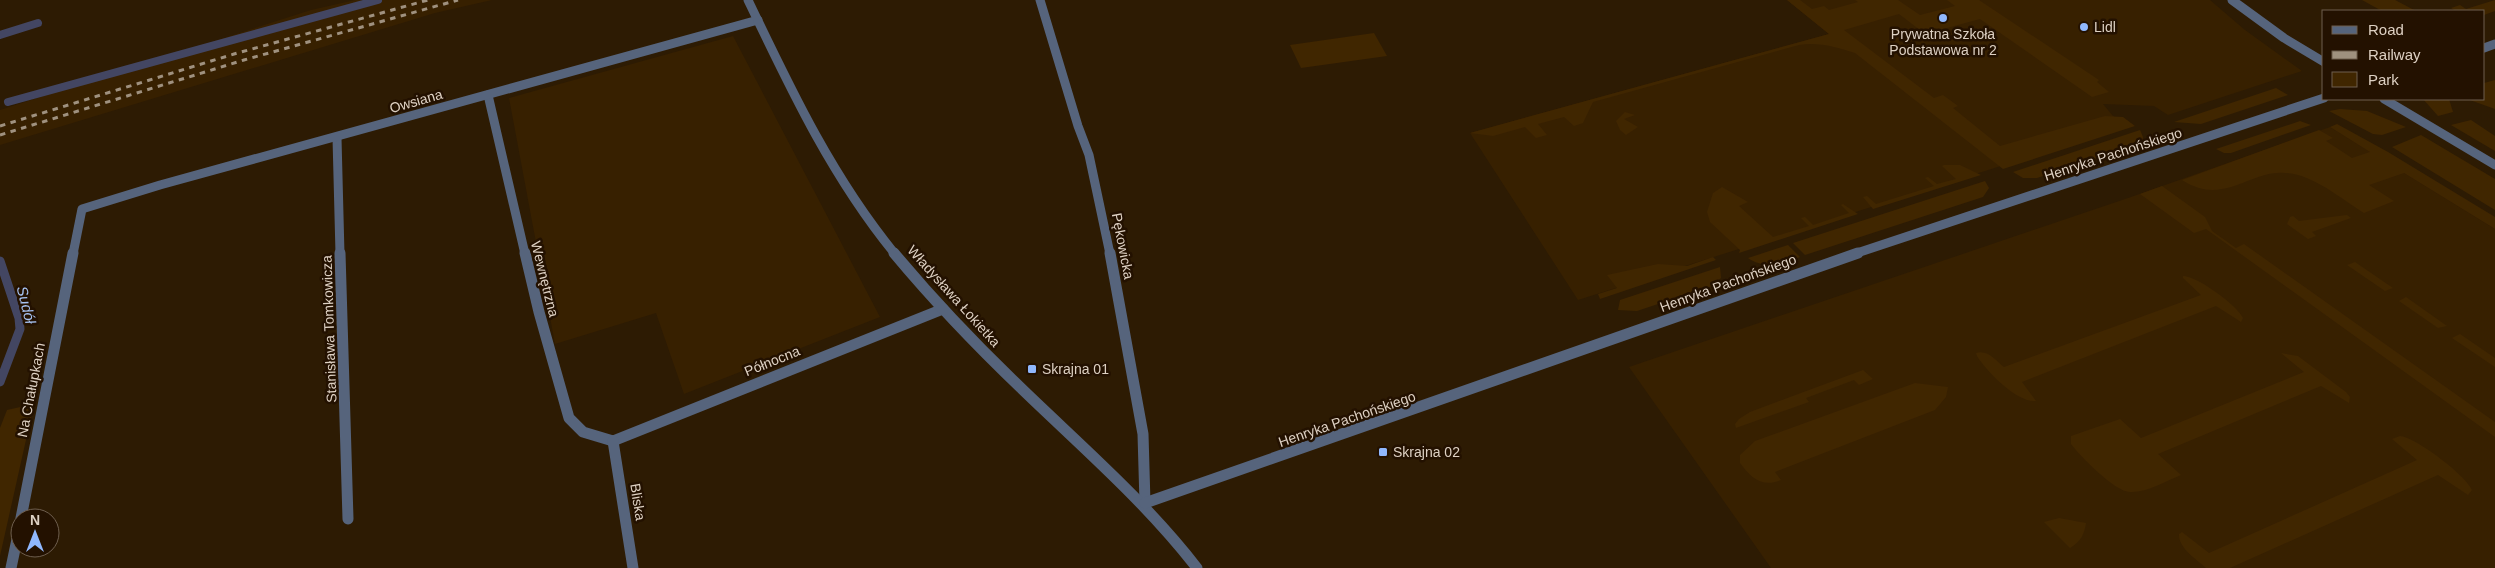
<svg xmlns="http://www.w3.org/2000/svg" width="2495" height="568" font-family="Helvetica,sans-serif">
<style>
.built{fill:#372000}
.green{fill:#402600}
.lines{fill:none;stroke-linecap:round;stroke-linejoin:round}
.stream-far1{stroke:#434662;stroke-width:8}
.stream{stroke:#434662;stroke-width:9}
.minor-far1{stroke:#56647c;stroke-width:9}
.minor{stroke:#56647c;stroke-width:11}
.tertiary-far1{stroke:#56647c;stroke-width:9}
.tertiary{stroke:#56647c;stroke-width:11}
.rail{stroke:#9f917f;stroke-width:3;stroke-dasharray:5.5 5.5;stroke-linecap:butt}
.poi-dot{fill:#90b8fd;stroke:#231100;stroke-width:2}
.labels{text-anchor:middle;stroke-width:5;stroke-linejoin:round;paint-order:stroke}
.poi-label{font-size:14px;fill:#ded1c3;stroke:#231100;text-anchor:start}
.street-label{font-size:14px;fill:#ded1c3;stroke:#231100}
.water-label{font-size:15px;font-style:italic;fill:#a7c3f2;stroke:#231100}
</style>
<rect width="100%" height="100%" fill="#2d1b03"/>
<!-- built -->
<g class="built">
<path d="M 355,0 L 492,0 L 435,13 L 0,145 L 0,110 L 311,10 Z"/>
<path d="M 1787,0 L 2210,0 L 2245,30 L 2302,71 L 2168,115 L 2154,106 L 2103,104 L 2113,116 L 2127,126 L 1578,300 L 1470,133 L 1829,34 Z"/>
<path d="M 733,36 L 880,317 L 684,394 L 656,313 L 555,344 L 509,98 Z"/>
<path d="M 2330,127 L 2495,229 L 2495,568 L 1771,568 L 1629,367 L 2131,197 Z"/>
</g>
<!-- green -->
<g class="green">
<path d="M 1787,0 L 1800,0 L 1812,9 L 1824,6 L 1829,10 L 1858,2 L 1855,0 L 1898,0 L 1920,15 L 1955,6 L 1947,0 L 1979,0 L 2099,80 L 2097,82 L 2109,92 L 2092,97 L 1980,19 L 1925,34 L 1899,14 L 1844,30 L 1934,98 L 1943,95 L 1958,106 L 1953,108 L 2000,146 L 2105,116 L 2123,117 L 2135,126 L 2003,169 L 1855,53 C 1835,47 1820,42 1799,45 L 1593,102 L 1583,123 L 1574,126 L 1564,117 L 1538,124 L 1547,135 L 1536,138 L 1525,127 L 1493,136 L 1470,133 L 1829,34 Z"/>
<path d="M 2362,0 L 2395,0 L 2416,11 L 2382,11 Z"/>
<path d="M 2495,0 L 2495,11 L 2484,15 L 2484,11 L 2456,11 L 2451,8 L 2460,5 L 2466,9 Z"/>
<path d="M 1374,33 L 1387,56 L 1301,68 L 1290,45 Z"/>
<path d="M 2495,80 L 2495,109 L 2467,99 L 2484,99 L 2484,83 Z"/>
<path d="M 2276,88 L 2288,95 L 2201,124 L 2174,122 Z"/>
<path d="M 2423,99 L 2449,99 L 2453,112 L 2438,116 Z"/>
<path d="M 2340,109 L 2367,111 L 2406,127 L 2382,135 L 2373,134 L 2329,111 Z"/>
<path d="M 1625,112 L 1635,115 L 1624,119 L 1638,127 L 1626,135 L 1620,130 L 1616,121 Z"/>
<path d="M 2471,120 L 2495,136 L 2495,151 L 2451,125 Z"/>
<path d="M 2300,121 L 2311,125 L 2231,153 L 2224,153 L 2216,149 Z"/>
<path d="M 2337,124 L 2388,152 L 2495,217 L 2495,229 L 2404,173 L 2369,185 L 2394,201 L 2364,213 C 2341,199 2313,174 2285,173 C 2249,170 2224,207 2182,180 L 2319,130 L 2333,138 L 2326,141 L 2352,158 L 2370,152 L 2330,127 Z"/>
<path d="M 2140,130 L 2143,137 L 2142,143 L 2037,178 L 2023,178 L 2013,172 Z"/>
<path d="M 2421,135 L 2495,179 L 2495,210 L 2392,147 Z"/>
<path d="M 1944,165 L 1960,165 L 1981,175 L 1873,209 L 1863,197 L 1867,196 L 1876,204 L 1934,186 L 1925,178 L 1928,177 L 1937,184 L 1956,179 L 1942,166 Z"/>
<path d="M 1985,181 L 1989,188 L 1983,197 L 1805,255 L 1793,243 Z"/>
<path d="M 2162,186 L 2205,217 L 2212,231 L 2236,248 L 2244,244 L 2495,422 L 2495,437 L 2206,229 L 2194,233 L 2140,194 Z"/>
<path d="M 1722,187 L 1748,202 L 1739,206 L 1773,237 L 1809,226 L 1801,218 L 1805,217 L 1813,225 L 1849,213 L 1841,205 L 1843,204 L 1858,214 L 1739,253 L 1740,250 L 1710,222 L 1707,212 L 1713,193 Z"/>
<path d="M 2347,215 L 2351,218 L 2312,232 L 2316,236 L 2308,239 L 2287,224 L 2290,217 L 2293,216 L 2299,221 Z"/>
<path d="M 1788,245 L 1800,257 C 1782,263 1765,270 1748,258 Z"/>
<path d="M 1713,257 L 1716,260 L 1600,299 L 1598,294 L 1617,288 L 1607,275 L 1658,264 L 1687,266 Z"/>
<path d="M 2355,262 L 2393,288 L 2385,291 L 2347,265 Z"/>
<path d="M 1720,267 L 1721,278 L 1712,286 L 1637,311 L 1618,310 L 1620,300 Z"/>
<path d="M 2183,276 C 2197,276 2237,305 2243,318 L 2241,322 L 2216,306 L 2022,382 L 2036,401 C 2017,403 1986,371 1977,356 L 1976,353 C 1988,349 1996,361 2004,367 L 2201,295 L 2183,278 Z"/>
<path d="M 2406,297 L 2447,326 L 2438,328 L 2399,301 Z"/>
<path d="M 2460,334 L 2495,358 L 2495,367 L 2452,338 Z"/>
<path d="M 2281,353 L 2298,356 L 2346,392 L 2350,397 L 2349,403 L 2321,386 L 2158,454 L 2181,475 C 2166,481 2146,493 2130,492 C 2115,492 2080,456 2071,444 L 2071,436 L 2120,419 L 2141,438 L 2304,372 Z"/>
<path d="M 1863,370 L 1873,379 L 1859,385 L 1854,380 L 1806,398 L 1809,402 L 1736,428 L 1735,424 L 1739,419 L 1750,412 Z"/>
<path d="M 1915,383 L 1948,387 L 1946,397 L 1935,410 L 1775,472 L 1781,480 C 1762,488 1751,478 1740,463 L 1740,455 L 1755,441 Z"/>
<path d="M 34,404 L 0,556 L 0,428 L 7,410 Z"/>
<path d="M 2400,436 C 2415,437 2466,475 2472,490 L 2468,495 L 2438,475 L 2230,568 L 2206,568 C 2196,559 2178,548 2179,534 L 2182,532 L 2209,553 L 2417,460 L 2392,439 Z"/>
<path d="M 2059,518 L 2086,523 C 2084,535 2081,541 2070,548 L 2044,522 Z"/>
</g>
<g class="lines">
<!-- stream-far1 -->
<g class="stream-far1">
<path d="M 0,35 L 38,23"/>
<path d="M 8,102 L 378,0"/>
</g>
<!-- stream -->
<path class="stream" d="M 0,261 L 19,318 L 20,329 L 0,382"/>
<!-- minor-far1 -->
<g class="minor-far1">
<path d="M 1040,0 L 1078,126 L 1089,155 L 1110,254"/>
<path d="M 2232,0 L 2284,38 L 2324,62"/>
<path d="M 488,95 L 525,254"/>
<path d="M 337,138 L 340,254"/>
<path d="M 73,254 L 82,209 L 160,185 L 758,20"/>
</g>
<!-- minor -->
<g class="minor">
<path d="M 340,253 L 348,519"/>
<path d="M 525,253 L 539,312 L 569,418 L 583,432 L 613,441"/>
<path d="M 1110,253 L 1143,434 L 1145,503"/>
<path d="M 613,441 L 943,309"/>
<path d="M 613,441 L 633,568"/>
<path d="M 21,518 L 73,253"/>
<path d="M 11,568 L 20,525"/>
</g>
<!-- tertiary-far1 -->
<g class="tertiary-far1">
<path d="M 748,0 C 791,90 832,177 895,254"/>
<path d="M 2484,48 L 2495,44"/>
<path d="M 2384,99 L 2495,165"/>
<path d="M 1854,254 L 2324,98"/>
</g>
<!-- tertiary -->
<g class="tertiary">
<path d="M 894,253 C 934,301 977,346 1022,389 C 1082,447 1145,501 1197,568"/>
<path d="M 1145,503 L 1858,253"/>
</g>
<!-- rail -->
<g class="rail">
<path d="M 0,126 L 234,54 L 428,0"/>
<path d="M 0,135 L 244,60 L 458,0"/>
</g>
</g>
<!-- markers -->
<g class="poi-dot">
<circle cx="1943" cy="18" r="5"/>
<circle cx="2084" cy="27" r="5"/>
<rect x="1027" y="364" width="10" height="10" rx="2.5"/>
<rect x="1378" y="447" width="10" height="10" rx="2.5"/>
</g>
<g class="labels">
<!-- poi labels -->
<g class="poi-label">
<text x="2094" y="32">Lidl</text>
<text x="1943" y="39" text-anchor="middle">Prywatna Szkoła<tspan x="1943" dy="16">Podstawowa nr 2</tspan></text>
<text x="1042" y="374">Skrajna 01</text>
<text x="1393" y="457">Skrajna 02</text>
</g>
<!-- street labels -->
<g class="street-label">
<text transform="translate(416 101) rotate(-16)" y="5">Owsiana</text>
<text transform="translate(2113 154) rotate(-18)" y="5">Henryka Pachońskiego</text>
<text transform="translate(1123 246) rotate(79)" y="5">Pękowicka</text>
<text transform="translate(545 279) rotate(76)" y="5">Wewnętrzna</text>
<text transform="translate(1728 283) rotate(-20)" y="5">Henryka Pachońskiego</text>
<text transform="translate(954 296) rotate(48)" y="5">Władysława Łokietka</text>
<text transform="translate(329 329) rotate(-92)" y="5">Stanisława Tomkowicza</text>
<text transform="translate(772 361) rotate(-22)" y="5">Północna</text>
<text transform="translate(31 390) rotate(-79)" y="5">Na Chałupkach</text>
<text transform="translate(1347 419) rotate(-19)" y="5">Henryka Pachońskiego</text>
<text transform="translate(638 502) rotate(81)" y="5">Bliska</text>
</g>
<!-- water labels -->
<g class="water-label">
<text transform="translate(26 305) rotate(76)" y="5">Sudół</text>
</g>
</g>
<!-- legend -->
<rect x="2322" y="10" width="162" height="90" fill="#231100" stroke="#6e5e4e"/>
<rect x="2332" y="26" width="25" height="8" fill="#56647c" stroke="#6e5e4e"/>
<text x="2368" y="35" font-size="15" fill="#ded1c3">Road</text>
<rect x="2332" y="51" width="25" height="8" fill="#9f917f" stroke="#6e5e4e"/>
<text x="2368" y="60" font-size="15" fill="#ded1c3">Railway</text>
<rect x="2332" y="72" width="25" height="15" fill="#402600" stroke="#6e5e4e"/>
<text x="2368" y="85" font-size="15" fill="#ded1c3">Park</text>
<!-- north arrow -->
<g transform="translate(35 533)"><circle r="24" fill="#231100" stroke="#6e5e4e"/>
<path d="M0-4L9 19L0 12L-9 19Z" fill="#90b8fd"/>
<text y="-8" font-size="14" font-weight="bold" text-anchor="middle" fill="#ded1c3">N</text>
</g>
</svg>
